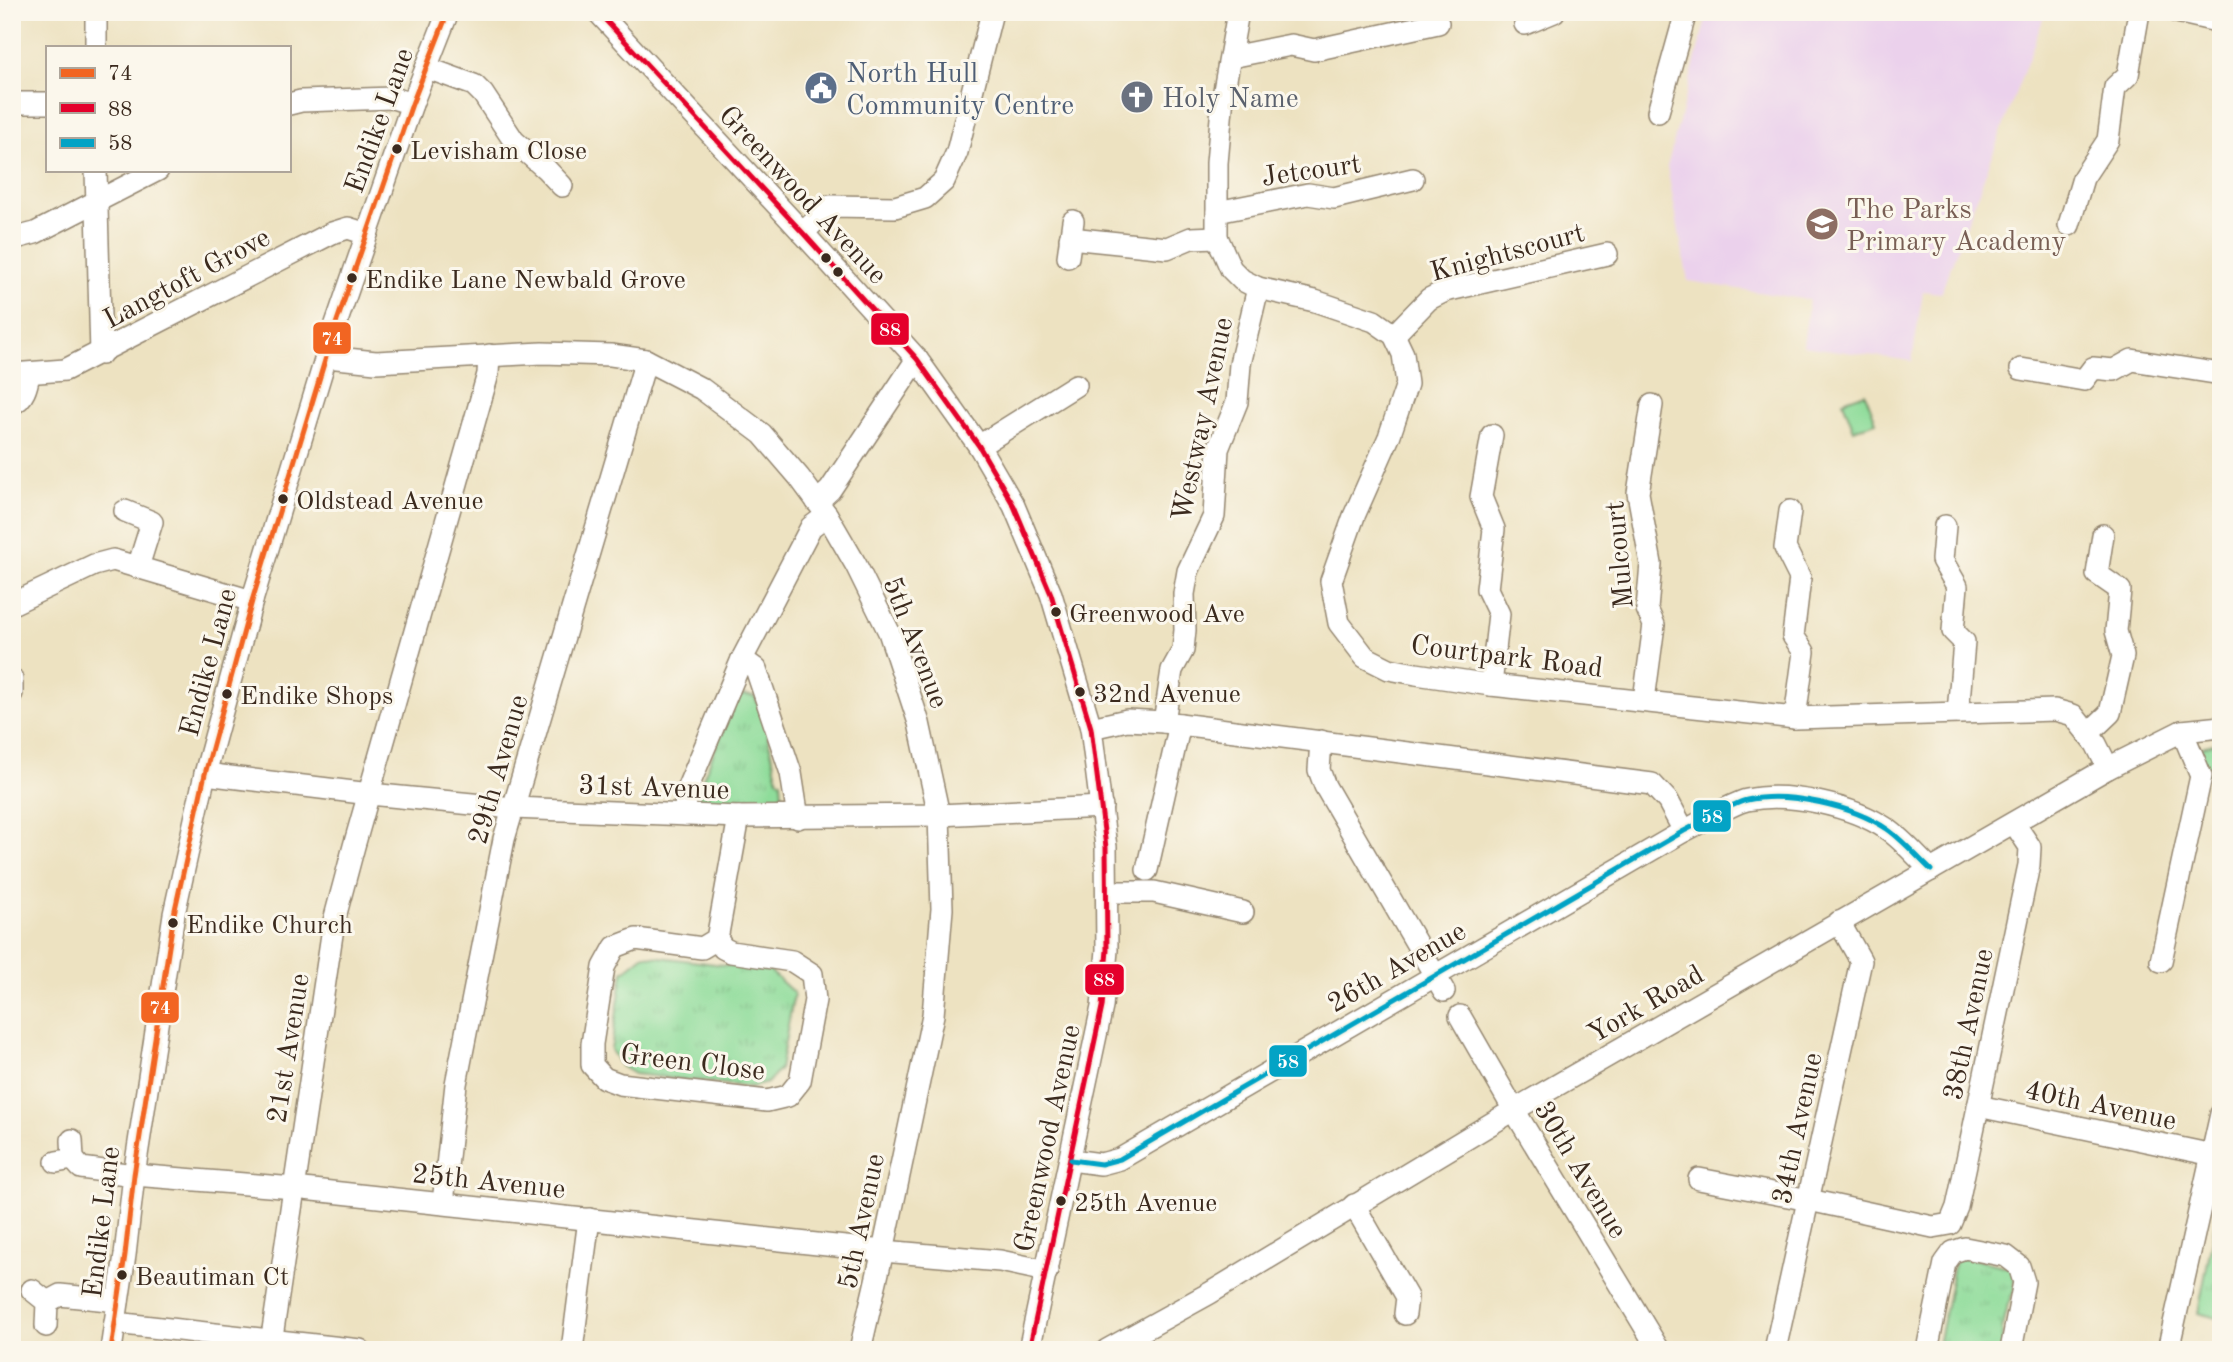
<svg xmlns="http://www.w3.org/2000/svg" width="2233" height="1362" font-family="'Old Standard TT',serif">
<style>
.built{fill:#ebd1ec}
.grass{fill:#8edc9a;stroke:#64835c;stroke-width:2}
.park{fill:url(#park-tufts);stroke:#64835c;stroke-width:2}
.lines{fill:none;stroke-linecap:round;stroke-linejoin:round}
.minor-casing{stroke:#948670;stroke-width:24}
.minor{stroke:#fff;stroke-width:21}
.bus-1-casing{stroke:#fbf7ec;stroke-width:10}
.bus-2-casing{stroke:#fbf7ec;stroke-width:10}
.bus-3-casing{stroke:#fbf7ec;stroke-width:10}
.bus-1{stroke:#f26522;stroke-width:5}
.bus-2{stroke:#e4002b;stroke-width:5}
.bus-3{stroke:#03a3c5;stroke-width:5}
.bus-dot{fill:#3b2a1e;stroke:#fbf7ec;stroke-width:2.5}
.labels{text-anchor:middle;stroke-width:6;stroke-linejoin:round;paint-order:stroke}
.bus-label{font-size:26px;fill:#3b2a1e;stroke:#fbf7ec;text-anchor:start}
.service-label{font-size:28px;fill:#4e5e75;stroke:#fbf7ec;text-anchor:start}
.worship-label{font-size:28px;fill:#5b616d;stroke:#fbf7ec;text-anchor:start}
.street-label{font-size:28px;fill:#3b2a1e;stroke:#fbf7ec}
.education-label{font-size:28px;fill:#785e54;stroke:#fbf7ec;text-anchor:start}
.line-badge{stroke:#fbf7ec;stroke-width:2.5}
.badge-label{font-size:19px;text-anchor:middle;font-weight:bold;fill:#fff}
</style>
<defs>
<pattern id="park-tufts" width="24" height="20" patternUnits="userSpaceOnUse" patternTransform="scale(1.75)"><rect width="24" height="20" fill="#8edc9a"/><path d="M3 7l-1-3M5 7V3M7 7l1-3M15 17l-1-3M17 17v-4M19 17l1-3" fill="none" stroke="#7bbd84"/></pattern>
</defs>
<rect width="100%" height="100%" fill="#fbf7ec"/>
<filter id="ink" filterUnits="userSpaceOnUse"><feTurbulence type="fractalNoise" baseFrequency=".0143" numOctaves="2"/><feDisplacementMap in="SourceGraphic" scale="14" xChannelSelector="R" yChannelSelector="G"/><feConvolveMatrix kernelMatrix="1 2 1 2 8 2 1 2 1" color-interpolation-filters="sRGB"/></filter>
<filter id="wash" filterUnits="userSpaceOnUse"><feTurbulence type="fractalNoise" baseFrequency=".00686" numOctaves="4" result="noise"/><feDisplacementMap in="SourceGraphic" scale="28" xChannelSelector="R" yChannelSelector="G"/><feGaussianBlur stdDeviation="1.57" result="paint"/><feColorMatrix in="noise" values="0 0 0 0 0 0 0 0 0 0 0 0 0 0 0 0 0 1.4 0 .05"/><feComposite in="paint" operator="in"/></filter>
<g filter="url(#wash)">
<rect width="100%" height="100%" fill="#ede2c1"/>
<!-- built -->
<path class="built" d="M 1708,12 L 2036,12 L 2045,14 L 1941,293 L 1923,291 L 1912,361 L 1803,346 L 1809,300 L 1688,281 L 1667,167 Z"/>
<!-- grass -->
<path class="grass" d="M 2221,742 L 2221,779 L 2207,777 L 2198,755 L 2201,747 Z"/>
<!-- park -->
<g class="park">
<path d="M 1865,393 L 1876,422 L 1854,430 L 1843,401 Z"/>
<path d="M 744,695 L 755,697 L 769,732 L 767,734 L 778,780 L 781,781 L 782,797 L 770,805 L 700,803 L 697,797 L 700,785 L 737,697 Z"/>
<path d="M 644,955 L 770,971 L 794,993 L 780,1069 L 767,1083 L 752,1087 L 634,1074 L 621,1066 L 611,1050 L 623,972 Z"/>
<path d="M 2221,1193 L 2221,1319 L 2198,1313 Z"/>
<path d="M 1959,1256 L 2013,1268 L 2015,1290 C 2006,1304 1997,1334 2005,1350 L 1937,1350 L 1955,1261 Z"/>
</g>
</g>
<g filter="url(#ink)">
<g class="lines">
<defs>
<g id="minor">
<path d="M 96,12 L 96,47"/>
<path d="M 598,12 L 803,233 L 917,359 L 979,446 L 1014,506 L 1051,594 L 1091,728 L 1106,847 L 1107,950 L 1102,1007 L 1029,1350"/>
<path d="M 1238,12 L 1223,96 L 1217,163 L 1217,237 L 1231,269 L 1242,280 L 1258,288 L 1315,301 L 1374,321 L 1394,335 L 1403,354 L 1407,384 L 1389,437 L 1354,516 L 1331,581 L 1339,623 L 1365,657 L 1389,669 L 1416,674 L 1491,685 L 1795,718 L 2055,710 L 2073,715 L 2096,744 L 2108,768"/>
<path d="M 2177,12 L 2221,22"/>
<path d="M 1525,24 L 1554,12"/>
<path d="M 1231,57 L 1291,45 L 1314,50 L 1438,23"/>
<path d="M 427,68 L 474,85 L 483,94 L 514,141 L 546,169 L 562,186"/>
<path d="M 12,103 L 47,103"/>
<path d="M 289,104 L 301,101 L 393,98 L 412,104"/>
<path d="M 1658,112 L 1686,12"/>
<path d="M 96,170 L 101,354"/>
<path d="M 1217,212 L 1308,194 L 1334,198 L 1413,179"/>
<path d="M 2069,225 L 2083,178 L 2108,140 L 2115,87 L 2128,75 L 2139,12"/>
<path d="M 803,233 L 830,206 L 895,207 L 925,198 L 944,181 L 957,152 L 992,12"/>
<path d="M 1070,238 L 1167,248 L 1191,238 L 1217,237"/>
<path d="M 12,239 L 35,233 L 158,170"/>
<path d="M 1068,257 L 1073,221"/>
<path d="M 1394,335 L 1429,299 L 1445,291 L 1607,254"/>
<path d="M 327,357 L 376,362 L 542,353 L 611,355 L 646,360 L 702,389 L 762,434 L 799,477 L 827,515 L 856,565 L 889,632 L 919,723 L 939,815 L 942,909 L 933,1015 L 883,1251 L 860,1350"/>
<path d="M 2021,369 L 2084,380 L 2093,368 L 2114,370 L 2132,360 L 2221,374"/>
<path d="M 12,374 L 65,370 L 332,233 L 348,228 L 367,234"/>
<path d="M 12,404 C 24,399 27,386 29,374"/>
<path d="M 979,446 L 1076,385"/>
<path d="M 817,502 L 830,490 L 917,359"/>
<path d="M 125,511 L 152,522 L 138,567"/>
<path d="M 1790,511 L 1785,548 L 1800,578 L 1793,636 L 1804,652 L 1795,718"/>
<path d="M 1945,526 L 1942,560 L 1957,586 L 1953,631 L 1964,642 L 1958,713"/>
<path d="M 12,604 L 94,565 L 113,560 L 252,601"/>
<path d="M 742,659 L 756,669 L 791,773 L 798,818"/>
<path d="M 12,679 L 12,693"/>
<path d="M 1491,685 L 1499,614 L 1487,589 L 1494,529 L 1481,497 L 1492,435"/>
<path d="M 1644,700 L 1654,625 L 1647,609 L 1651,564 L 1638,493 L 1652,405"/>
<path d="M 1164,722 L 1172,670 L 1183,650 L 1185,630 L 1184,594 L 1188,571 L 1214,516 L 1218,449 L 1237,402 L 1240,364 L 1258,288"/>
<path d="M 1091,728 L 1127,720 L 1164,722 L 1652,784 L 1668,801 L 1684,831"/>
<path d="M 2089,733 L 2110,713 L 2123,656 L 2116,631 L 2120,590 L 2097,574 L 2103,535"/>
<path d="M 1321,741 L 1319,770 L 1325,786 L 1444,991"/>
<path d="M 205,774 L 370,794 L 513,808 L 739,817 L 939,815 L 1102,807"/>
<path d="M 686,815 L 685,794 L 742,659 L 811,527 L 827,515"/>
<path d="M 1147,870 L 1180,724"/>
<path d="M 1107,892 L 1154,892 L 1243,912"/>
<path d="M 717,939 L 702,948 L 636,939 L 615,947 L 604,967 L 592,1044 L 592,1065 L 604,1078 L 620,1084 L 767,1101 L 788,1096 L 800,1081 L 815,1000 L 812,974 L 792,961 L 731,952 L 723,948 L 717,939 L 739,817"/>
<path d="M 2161,961 L 2201,776 L 2182,731"/>
<path d="M 1460,1016 L 1514,1110 L 1659,1350"/>
<path d="M 1978,1106 L 2213,1155"/>
<path d="M 73,1159 L 81,1168 L 134,1175 L 294,1188 L 883,1251 L 1000,1261 L 1047,1271"/>
<path d="M 1071,1160 L 1101,1164 L 1120,1159 L 1684,831 C 1699,824 1732,803 1747,800 C 1788,791 1853,806 1887,829 C 1903,840 1917,857 1931,870"/>
<path d="M 56,1162 L 73,1159 L 72,1140"/>
<path d="M 1699,1179 L 1809,1200 L 1933,1227 L 1950,1224 L 1957,1207 L 2029,865 L 2030,847 L 2014,823"/>
<path d="M 443,1203 L 456,1084 L 504,839 L 646,360"/>
<path d="M 1354,1205 L 1407,1297 L 1405,1314"/>
<path d="M 32,1290 L 47,1302 L 46,1326"/>
<path d="M 47,1302 L 60,1295 L 118,1301"/>
<path d="M 115,1323 L 360,1350"/>
<path d="M 111,1350 L 125,1255 L 134,1175 L 174,914 L 205,774 L 252,601 L 336,324 L 412,104 L 448,12"/>
<path d="M 270,1350 L 334,921 L 354,846 L 488,374 L 489,355"/>
<path d="M 572,1350 L 589,1219"/>
<path d="M 1107,1350 L 1210,1293 L 1514,1110 L 2108,768 L 2182,731 L 2221,727"/>
<path d="M 1775,1350 L 1861,961 L 1839,922"/>
<path d="M 1927,1350 L 1945,1263 L 1953,1252 L 1965,1248 L 2006,1256 L 2019,1266 L 2024,1282 L 2011,1350"/>
<path d="M 2168,1350 L 2221,1114"/>
</g>
</defs>
<!-- minor casing -->
<use href="#minor" class="minor-casing"/>
<!-- minor -->
<use href="#minor" class="minor"/>
<defs>
<path id="bus-1" d="M 111,1350 L 125,1255 L 134,1175 L 174,914 L 205,774 L 252,601 L 336,324 L 412,104 L 448,12"/>
<path id="bus-2" d="M 598,12 L 803,233 L 917,359 L 979,446 L 1014,506 L 1051,594 L 1091,728 L 1106,847 L 1107,950 L 1102,1007 L 1029,1350"/>
<path id="bus-3" d="M 1071,1160 L 1101,1164 L 1120,1159 L 1684,831 C 1699,824 1732,803 1747,800 C 1788,791 1853,806 1887,829 C 1903,840 1917,857 1931,870"/>
</defs>
<!-- bus-1 casing -->
<use href="#bus-1" class="bus-1-casing"/>
<!-- bus-2 casing -->
<use href="#bus-2" class="bus-2-casing"/>
<!-- bus-3 casing -->
<use href="#bus-3" class="bus-3-casing"/>
<!-- bus-1 -->
<use href="#bus-1" class="bus-1"/>
<!-- bus-2 -->
<use href="#bus-2" class="bus-2"/>
<!-- bus-3 -->
<use href="#bus-3" class="bus-3"/>
</g>
</g>
<!-- icons -->
<defs>
<symbol id="civic-disc" viewBox="-11 -11 22 22"><circle r="9.5" fill="#5c6f8a" stroke="#fbf7ec"/><path d="M-.6-6.5H3V-4.5H.6V-3L4-1V1h2V6H-6V1h2V-1L-.6-3ZM-1.2 2.5V6h2.4V2.5Z" fill="#fff"/></symbol>
<symbol id="church-disc" viewBox="-11 -11 22 22"><circle r="9.5" fill="#6b7280" stroke="#fbf7ec"/><path d="M-1.2-6h2.4v3.5h3.3v2.4h-3.3V6h-2.4V-.1h-3.3v-2.4h3.3Z" fill="#fff"/></symbol>
<symbol id="school-disc" viewBox="-11 -11 22 22"><circle r="9.5" fill="#8d6e63" stroke="#fbf7ec"/><path d="M0-5L7-2L0 1L-7-2ZM-4 1L0 2.5L4 1V4Q0 6-4 4Z" fill="#fff"/></symbol>
</defs>
<g fill-rule="evenodd">
<use href="#civic-disc" x="802" y="69" width="38" height="38"/>
<use href="#church-disc" x="1118" y="78" width="38" height="38"/>
<use href="#school-disc" x="1803" y="205" width="38" height="38"/>
</g>
<!-- markers -->
<g class="bus-dot">
<circle cx="397" cy="149" r="6"/>
<circle cx="826" cy="258" r="6"/>
<circle cx="838" cy="272" r="6"/>
<circle cx="352" cy="278" r="6"/>
<circle cx="283" cy="499" r="6"/>
<circle cx="1056" cy="612" r="6"/>
<circle cx="1080" cy="692" r="6"/>
<circle cx="227" cy="694" r="6"/>
<circle cx="173" cy="923" r="6"/>
<circle cx="1061" cy="1201" r="6"/>
<circle cx="122" cy="1275" r="6"/>
</g>
<g class="labels">
<!-- bus labels -->
<g class="bus-label">
<text x="410" y="159">Levisham Close</text>
<text x="365" y="288">Endike Lane Newbald Grove</text>
<text x="296" y="509">Oldstead Avenue</text>
<text x="1069" y="622">Greenwood Ave</text>
<text x="1093" y="702">32nd Avenue</text>
<text x="240" y="704">Endike Shops</text>
<text x="186" y="933">Endike Church</text>
<text x="1074" y="1211">25th Avenue</text>
<text x="135" y="1285">Beautiman Ct</text>
</g>
<!-- service labels -->
<g class="service-label">
<text x="846" y="82">North Hull<tspan x="846" dy="32">Community Centre</tspan></text>
</g>
<!-- worship labels -->
<g class="worship-label">
<text x="1162" y="107">Holy Name</text>
</g>
<!-- street labels -->
<g class="street-label">
<text transform="translate(378 120) rotate(-70)" y="10">Endike Lane</text>
<text transform="translate(1311 169) rotate(-8)" y="10">Jetcourt</text>
<text transform="translate(804 194) rotate(47)" y="10">Greenwood Avenue</text>
<text transform="translate(1507 251) rotate(-15)" y="10">Knightscourt</text>
<text transform="translate(186 277) rotate(-28)" y="10">Langtoft Grove</text>
<text transform="translate(1201 419) rotate(-78)" y="10">Westway Avenue</text>
<text transform="translate(1618 555) rotate(-95)" y="10">Mulcourt</text>
<text transform="translate(917 642) rotate(69)" y="10">5th Avenue</text>
<text transform="translate(1507 655) rotate(7)" y="10">Courtpark Road</text>
<text transform="translate(207 662) rotate(-75)" y="10">Endike Lane</text>
<text transform="translate(497 769) rotate(-74)" y="10">29th Avenue</text>
<text transform="translate(654 786) rotate(2)" y="10">31st Avenue</text>
<text transform="translate(1396 966) rotate(-30)" y="10">26th Avenue</text>
<text transform="translate(1645 1003) rotate(-30)" y="10">York Road</text>
<text transform="translate(1967 1024) rotate(-78)" y="10">38th Avenue</text>
<text transform="translate(287 1048) rotate(-81)" y="10">21st Avenue</text>
<text transform="translate(693 1061) rotate(7)" y="10">Green Close</text>
<text transform="translate(2101 1104) rotate(12)" y="10">40th Avenue</text>
<text transform="translate(1796 1128) rotate(-78)" y="10">34th Avenue</text>
<text transform="translate(1046 1138) rotate(-78)" y="10">Greenwood Avenue</text>
<text transform="translate(1582 1169) rotate(59)" y="10">30th Avenue</text>
<text transform="translate(489 1180) rotate(6)" y="10">25th Avenue</text>
<text transform="translate(860 1221) rotate(-78)" y="10">5th Avenue</text>
<text transform="translate(100 1222) rotate(-83)" y="10">Endike Lane</text>
</g>
<!-- education labels -->
<g class="education-label">
<text x="1846" y="218">The Parks<tspan x="1846" dy="32">Primary Academy</tspan></text>
</g>
</g>
<g class="line-badge">
<rect x="870" y="312" width="40" height="34" rx="7" fill="#e4002b"/>
<rect x="312" y="321" width="40" height="34" rx="7" fill="#f26522"/>
<rect x="1692" y="799" width="40" height="34" rx="7" fill="#03a3c5"/>
<rect x="1084" y="963" width="41" height="33" rx="7" fill="#e4002b"/>
<rect x="140" y="991" width="40" height="33" rx="7" fill="#f26522"/>
<rect x="1268" y="1044" width="40" height="34" rx="7" fill="#03a3c5"/>
</g>
<g class="badge-label">
<text x="890" y="336">88</text>
<text x="332" y="345">74</text>
<text x="1712" y="823">58</text>
<text x="1104" y="986">88</text>
<text x="160" y="1014">74</text>
<text x="1288" y="1068">58</text>
</g>
<!-- margin -->
<rect width="2233" height="1362" fill="none" stroke="#fbf7ec" stroke-width="42"/>
<!-- legend -->
<rect x="46" y="46" width="245" height="126" fill="#fbf7ec" stroke="#aea59a" stroke-width="2"/>
<rect x="60" y="68" width="35" height="10" fill="#f26522" stroke="#aea59a" stroke-width="2"/>
<text x="108" y="80" font-size="21" fill="#3b2a1e">74</text>
<rect x="60" y="103" width="35" height="10" fill="#e4002b" stroke="#aea59a" stroke-width="2"/>
<text x="108" y="116" font-size="21" fill="#3b2a1e">88</text>
<rect x="60" y="138" width="35" height="10" fill="#03a3c5" stroke="#aea59a" stroke-width="2"/>
<text x="108" y="150" font-size="21" fill="#3b2a1e">58</text>
</svg>
